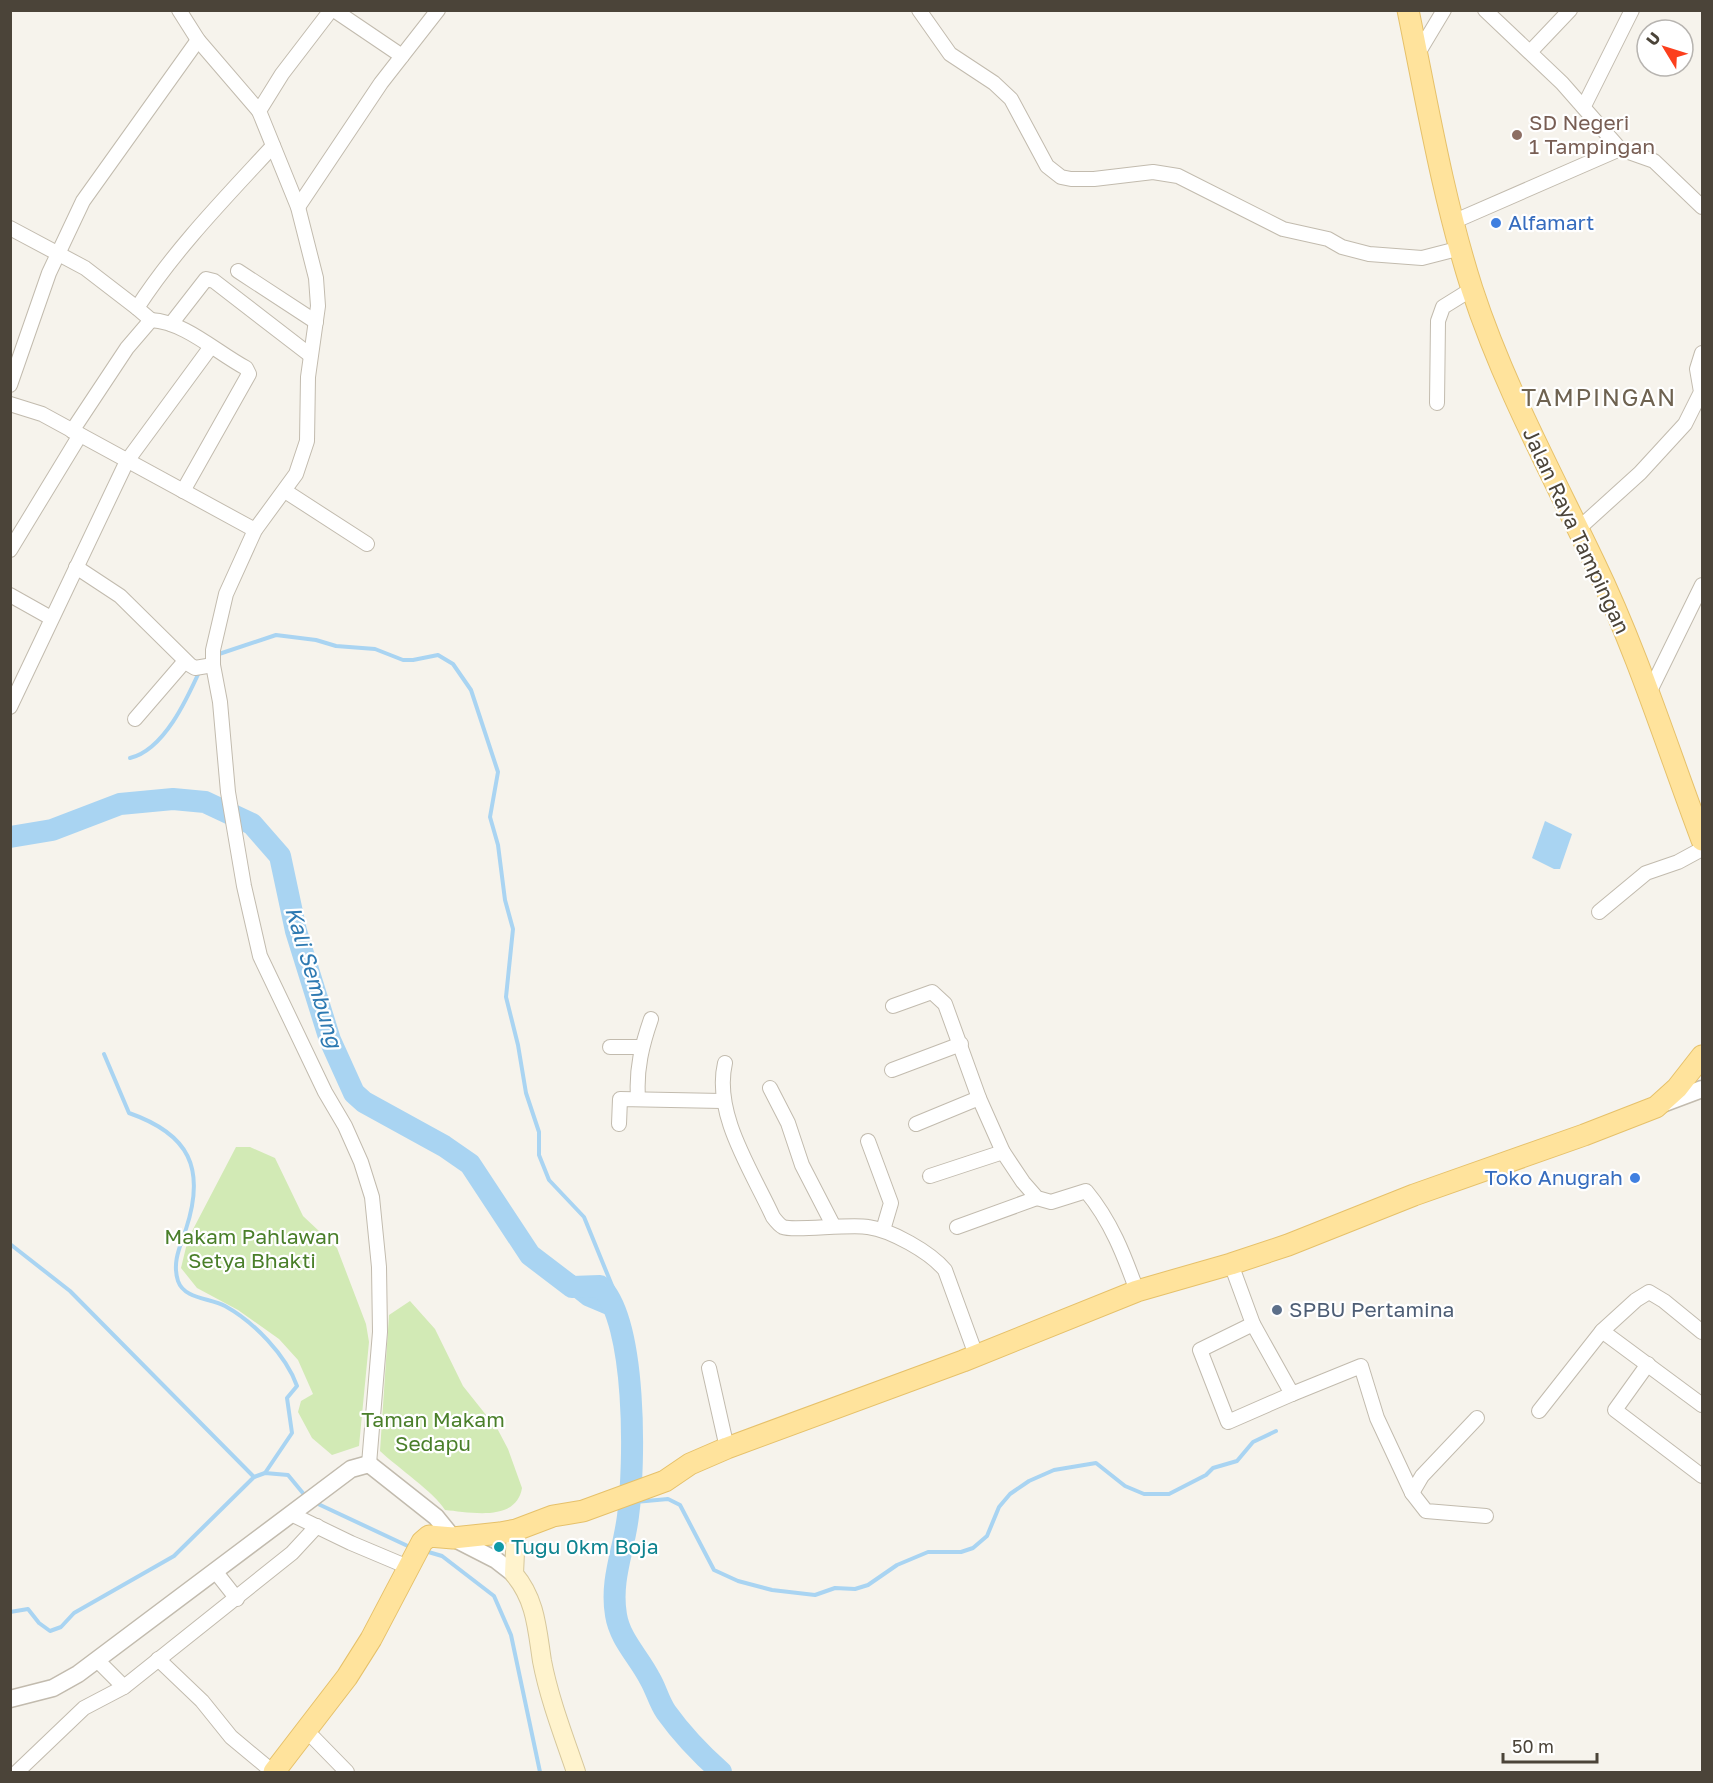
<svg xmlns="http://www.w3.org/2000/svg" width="1713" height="1783" font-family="'Golos Text',sans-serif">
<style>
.green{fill:#d2eab5}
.water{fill:#a9d4f2}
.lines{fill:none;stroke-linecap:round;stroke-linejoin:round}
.stream{stroke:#a9d4f2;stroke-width:4}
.canal{stroke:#a9d4f2;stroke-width:14}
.river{stroke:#a9d4f2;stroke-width:22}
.minor-casing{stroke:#c2bbae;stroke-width:16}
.tertiary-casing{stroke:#c2bbae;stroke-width:19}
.secondary-casing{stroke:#d6c79b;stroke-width:20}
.primary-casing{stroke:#e6c16a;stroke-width:23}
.minor{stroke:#fff;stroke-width:14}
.tertiary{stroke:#fff;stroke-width:16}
.secondary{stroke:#fff3cd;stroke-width:18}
.primary{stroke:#ffe39c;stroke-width:21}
.education-dot{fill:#8d6e63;stroke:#fff;stroke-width:2}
.shop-dot{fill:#3f7fe0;stroke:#fff;stroke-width:2}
.service-dot{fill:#5c6f8a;stroke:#fff;stroke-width:2}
.culture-dot{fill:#0f9aa8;stroke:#fff;stroke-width:2}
.labels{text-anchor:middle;stroke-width:4.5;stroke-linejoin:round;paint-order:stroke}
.education-label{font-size:21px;fill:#785e54;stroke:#fff;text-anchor:start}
.shop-label{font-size:21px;fill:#366cbe;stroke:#fff;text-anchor:start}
.street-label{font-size:21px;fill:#4b4439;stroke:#fff}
.park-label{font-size:21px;fill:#4a7f2a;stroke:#fff}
.service-label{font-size:21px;fill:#4e5e75;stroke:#fff;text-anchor:start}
.culture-label{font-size:21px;fill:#0d838f;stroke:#fff;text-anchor:start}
.water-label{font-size:22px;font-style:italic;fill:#2e7ab2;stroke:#fff}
.quarter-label{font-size:24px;letter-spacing:1.5px;fill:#6e6250;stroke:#fff}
</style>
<rect width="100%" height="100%" fill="#f6f3ec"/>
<!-- green -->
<g class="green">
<path d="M 236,1147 L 250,1147 L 275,1158 L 303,1216 L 337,1248 L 366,1324 L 369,1342 L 359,1446 L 332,1455 L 312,1438 L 298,1412 L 301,1401 L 313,1394 L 298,1360 L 279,1339 L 238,1310 L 197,1288 L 181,1268 L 188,1239 Z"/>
<path d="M 410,1301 L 435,1329 L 463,1386 L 498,1430 L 508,1449 L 522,1488 C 516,1523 469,1512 445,1510 C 434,1492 398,1468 380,1451 L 389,1315 Z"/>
</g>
<!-- water -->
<path class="water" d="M 1545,821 L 1572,834 L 1560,869 L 1554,869 L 1532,858 Z"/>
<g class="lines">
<!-- stream -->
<g class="stream">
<path d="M 216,655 L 276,635 L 316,640 L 336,646 L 375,649 L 403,660 L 413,660 L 438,655 L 453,664 L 471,690 L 498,772 L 490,817 L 498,845 L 505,900 L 513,929 L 506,997 L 518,1045 L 526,1093 L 539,1132 L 539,1155 L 549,1180 L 584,1217 L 613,1288 L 609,1295"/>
<path d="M 130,758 C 164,750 187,699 200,670"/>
<path d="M 104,1054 L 129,1113 C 189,1134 206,1168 186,1229 C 180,1247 172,1262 178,1281 C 184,1299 210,1298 225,1306 C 254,1322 286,1355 297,1386 L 287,1398 L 292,1433 L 265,1473"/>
<path d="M 10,1244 L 70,1291 L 254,1477"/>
<path d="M 635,1502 L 668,1499 L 680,1505 L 714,1570 L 738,1581 L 772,1590 L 815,1595 L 835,1588 L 855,1589 L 868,1585 L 897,1565 L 928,1552 L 961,1552 L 973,1548 L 987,1536 L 999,1507 L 1010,1494 L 1029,1481 L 1054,1470 L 1096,1463 L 1125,1486 L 1144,1494 L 1169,1494 L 1206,1475 L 1213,1468 L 1237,1461 L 1253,1442 L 1276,1431"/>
<path d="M 316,1503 L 412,1548"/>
<path d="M 425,1551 L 442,1556 L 494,1596 L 511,1635 L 540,1772"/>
<path d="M 10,1612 L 28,1609 L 39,1623 L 50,1631 L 61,1627 L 74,1613 L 174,1556 L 254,1477 L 265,1473 L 288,1475 L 307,1498"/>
</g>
<!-- canal -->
<path class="canal" d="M 572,1287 L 587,1299 L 613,1310"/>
<!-- river -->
<path class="river" d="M 10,837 L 52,830 L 120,804 L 173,799 L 205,802 L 252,824 L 280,856 L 296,931 L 330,1040 L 354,1093 L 364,1102 L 444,1146 L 470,1164 L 530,1255 L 572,1287 L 600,1286 C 637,1321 635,1465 628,1516 C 624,1550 610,1580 616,1615 C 620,1640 639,1657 650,1679 C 656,1689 659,1702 666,1712 C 681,1733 702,1755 721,1772"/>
<defs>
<g id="minor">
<path d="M 179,10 L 198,40 L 259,111"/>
<path d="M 331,10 L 282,74 L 259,111 L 298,207 L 316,278 L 318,306 L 308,377 L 307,441 L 296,474 L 255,530 L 226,594 L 213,650 L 213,665 L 220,702 L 228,792 L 244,886 L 260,956 L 325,1092 L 345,1126 L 361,1162 L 372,1197 L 379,1267 L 380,1332 L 369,1464"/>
<path d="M 334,10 L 402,56"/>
<path d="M 919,10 L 950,54 L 994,83 L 1011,99 L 1047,166 L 1061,177 L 1071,179 L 1094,179 L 1153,172 L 1178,176 L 1283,229 L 1328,239 L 1342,247 L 1369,254 L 1422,258 L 1461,248"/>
<path d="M 1485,10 L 1562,83 L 1620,149 L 1654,161 L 1702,207"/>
<path d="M 1531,51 L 1570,10"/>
<path d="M 1417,55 L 1444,10"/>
<path d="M 1584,106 L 1632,10"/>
<path d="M 298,207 L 381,83 L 438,10"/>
<path d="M 1455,221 L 1620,149"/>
<path d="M 10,228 L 85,268 L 137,308"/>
<path d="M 238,271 L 316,322"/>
<path d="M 151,320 C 185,322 216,352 246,368 L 249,374 L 183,491"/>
<path d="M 171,324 L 206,279 L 214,281 L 310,355"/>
<path d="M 10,385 L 49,273 L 83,201 L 198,40"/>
<path d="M 1437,403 L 1438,321 L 1443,307 L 1472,289"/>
<path d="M 10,404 L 42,414 L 255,530"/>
<path d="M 72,431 L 127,348 L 151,320 L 137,308 C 175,249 226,197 273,146"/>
<path d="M 285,491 L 367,544"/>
<path d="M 1577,530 L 1640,473 L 1685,424 L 1701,392 L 1697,369 L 1702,353"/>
<path d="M 10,550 L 80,435"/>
<path d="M 76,567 L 120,596 L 190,665 L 195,668 L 213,665"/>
<path d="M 10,595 L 51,618"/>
<path d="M 1649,693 L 1702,585"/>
<path d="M 10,707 L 127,461 L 210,348"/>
<path d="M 135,719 L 185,661"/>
<path d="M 1599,912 L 1646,873 L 1678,862 L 1702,849"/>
<path d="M 893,1006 L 932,992 L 945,1004 L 979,1098 L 1003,1152 L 1023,1182 L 1037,1198 L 1051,1202 L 1086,1191 C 1111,1221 1124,1255 1137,1291"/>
<path d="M 610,1047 L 641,1047"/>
<path d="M 725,1063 C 713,1114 752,1171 773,1217 C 776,1221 779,1225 783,1227 C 793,1231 850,1224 868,1227 C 891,1230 930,1252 945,1270 L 976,1355"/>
<path d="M 892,1070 L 961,1044"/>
<path d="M 770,1088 L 788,1123 L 802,1165 L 833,1225"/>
<path d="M 638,1097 C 636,1069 642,1045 651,1019"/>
<path d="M 619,1124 L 620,1099 L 722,1101"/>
<path d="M 916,1124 L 979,1098"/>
<path d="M 868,1141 L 891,1203 L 883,1230"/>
<path d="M 930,1176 L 1003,1152"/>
<path d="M 957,1227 L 1037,1198"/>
<path d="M 1231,1264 L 1253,1324 L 1292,1394 L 1361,1366 L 1377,1418 L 1412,1493 L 1422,1476 L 1477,1418"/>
<path d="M 1253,1324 L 1200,1350 L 1228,1422 L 1292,1394"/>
<path d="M 1602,1331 L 1636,1300 L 1649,1292 L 1664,1301 L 1702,1332"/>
<path d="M 1648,1364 L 1615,1410 L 1702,1476"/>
<path d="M 709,1368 L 727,1448"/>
<path d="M 1539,1411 L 1602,1331 L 1702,1405"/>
<path d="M 1412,1493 L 1426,1511 L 1486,1516"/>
<path d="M 291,1514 L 351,1543 L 408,1567"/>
<path d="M 215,1571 L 237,1599"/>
<path d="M 158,1659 L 202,1701 L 231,1737 L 273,1772"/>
<path d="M 98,1661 L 124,1687 L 292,1553 L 317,1526"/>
<path d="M 307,1731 L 347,1772"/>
<path d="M 17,1772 L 84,1708 L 124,1687"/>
</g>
<g id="tertiary">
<path d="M 1662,1104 L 1702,1089"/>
<path d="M 10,1699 L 53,1688 L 78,1674 L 351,1469 L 369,1464 L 436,1517 L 453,1538 L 496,1560 L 514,1574"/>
</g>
<path id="secondary" d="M 516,1530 L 514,1574 C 536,1600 537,1629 542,1661 C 549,1698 564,1737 576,1772"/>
<g id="primary">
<path d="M 1408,10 C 1427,103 1443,198 1472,289 C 1503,384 1551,472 1594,562 C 1637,651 1667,747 1702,840"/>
<path d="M 274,1772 L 347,1677 L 371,1639 L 422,1542 L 429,1536 L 453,1538 L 500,1533 L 516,1530 L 553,1516 L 583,1511 L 665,1481 L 690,1464 L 727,1448 L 963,1361 L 1137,1291 L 1231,1264 L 1288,1245 L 1414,1195 L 1584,1135 L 1656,1107 L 1677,1088 L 1702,1056"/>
</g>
</defs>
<!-- minor casing -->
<use href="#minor" class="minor-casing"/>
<!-- tertiary casing -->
<use href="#tertiary" class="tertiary-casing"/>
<!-- secondary casing -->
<use href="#secondary" class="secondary-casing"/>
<!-- primary casing -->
<use href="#primary" class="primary-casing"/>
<!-- minor -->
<use href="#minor" class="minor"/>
<!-- tertiary -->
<use href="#tertiary" class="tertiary"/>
<!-- secondary -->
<use href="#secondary" class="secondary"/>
<!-- primary -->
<use href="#primary" class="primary"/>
</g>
<!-- markers -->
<circle class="education-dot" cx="1517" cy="135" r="6"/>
<g class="shop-dot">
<circle cx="1496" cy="223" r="6"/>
<circle cx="1635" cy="1178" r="6"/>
</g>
<circle class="service-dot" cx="1277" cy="1310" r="6"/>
<circle class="culture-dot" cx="499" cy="1547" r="6"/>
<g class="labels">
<!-- education labels -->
<g class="education-label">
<text x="1529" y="130">SD Negeri<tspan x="1529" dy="24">1 Tampingan</tspan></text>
</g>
<!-- shop labels -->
<g class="shop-label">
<text x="1508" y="230">Alfamart</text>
<text x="1623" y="1185" text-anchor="end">Toko Anugrah</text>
</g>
<!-- street labels -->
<g class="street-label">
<text transform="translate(1576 531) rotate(65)" y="7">Jalan Raya Tampingan</text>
</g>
<!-- park labels -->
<g class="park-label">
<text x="252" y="1244">Makam Pahlawan<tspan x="252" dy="24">Setya Bhakti</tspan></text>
<text x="433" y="1427">Taman Makam<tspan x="433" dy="24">Sedapu</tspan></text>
</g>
<!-- service labels -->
<g class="service-label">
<text x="1289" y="1317">SPBU Pertamina</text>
</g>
<!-- culture labels -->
<g class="culture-label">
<text x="511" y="1554">Tugu 0km Boja</text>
</g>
<!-- water labels -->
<g class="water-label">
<text transform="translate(314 977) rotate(73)" y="8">Kali Sembung</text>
</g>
<!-- quarter labels -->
<g class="quarter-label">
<text x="1599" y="406">TAMPINGAN</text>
</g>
</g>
<!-- border -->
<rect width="1713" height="1783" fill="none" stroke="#4b4439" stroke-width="24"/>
<!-- north arrow -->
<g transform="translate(1665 48) rotate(308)"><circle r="28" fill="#ffffff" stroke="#b7b4b0" stroke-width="1.5"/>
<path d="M0-4.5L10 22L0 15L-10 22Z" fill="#fc3f1d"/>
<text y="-9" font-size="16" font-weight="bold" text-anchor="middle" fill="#4b4439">U</text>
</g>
<!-- scale -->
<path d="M1503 1753v9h94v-9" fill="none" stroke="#4b4439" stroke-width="3"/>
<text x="1512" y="1753" font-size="18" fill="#4b4439" stroke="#ffffff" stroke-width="4.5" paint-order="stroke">50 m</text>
</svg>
